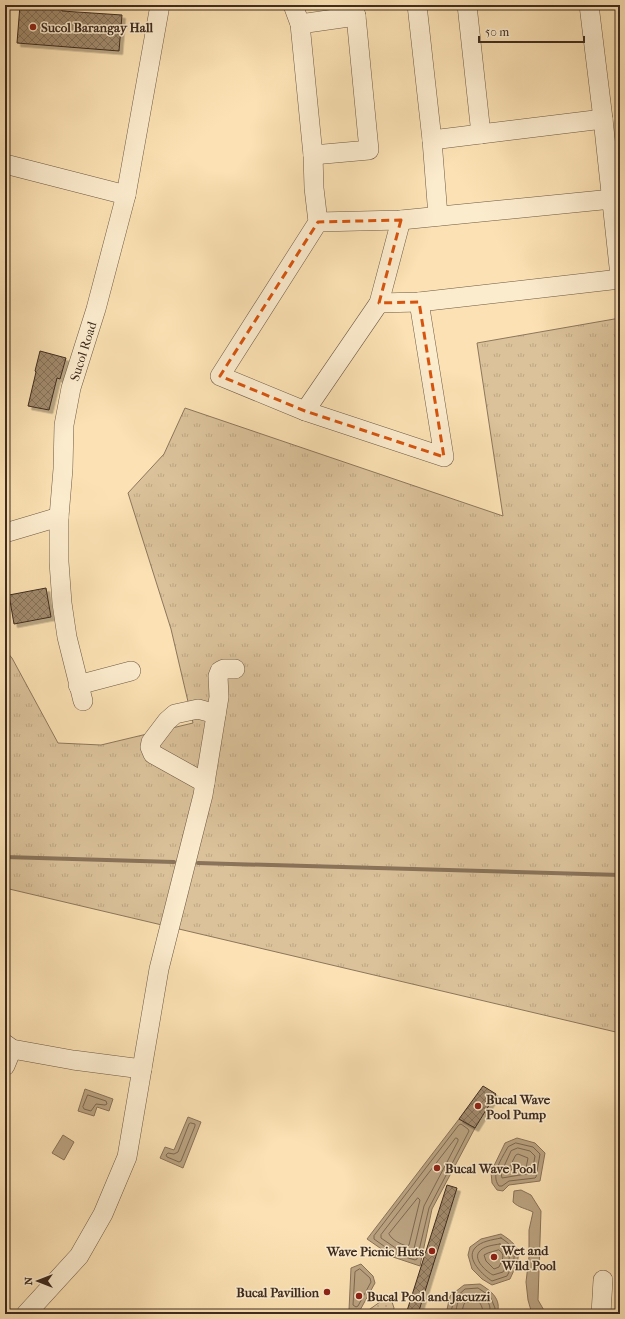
<svg xmlns="http://www.w3.org/2000/svg" width="625" height="1319" font-family="'IM FELL French Canon',serif">
<style>
.grass{fill:url(#grass-tufts);stroke:#8d775d}
.park{fill:url(#park-dots);stroke:#8d775d}
.water{fill:#bba381;stroke:#89735a}
.lines{fill:none;stroke-linecap:round;stroke-linejoin:round}
.shore{stroke:#7d6850;stroke-width:1}
.stream{stroke:#89735a;stroke-width:4}
.building{fill:url(#building-cross-hatch);stroke:#3f2c20;filter:url(#shadow)}
.minor-casing{stroke:#6e5945;stroke-width:20}
.minor{stroke:#fcecce;stroke-width:19}
.marked{fill:none;stroke:#d7540e;stroke-width:3;stroke-dasharray:8 5;stroke-linejoin:round}
.poi-dot{fill:#8f2418;stroke:#fcecce;stroke-width:1.5}
.labels{text-anchor:middle;stroke-width:3;stroke-linejoin:round;paint-order:stroke}
.poi-label{font-size:13px;font-weight:bold;fill:#3f2c20;stroke:#fcecce;text-anchor:start}
.street-label{font-size:13px;fill:#3f2c20;stroke:#fcecce}
</style>
<defs>
<pattern id="grass-tufts" width="24" height="20" patternUnits="userSpaceOnUse"><rect width="24" height="20" fill="#dbc29a"/><path d="M3 7l-1-3M5 7V3M7 7l1-3M15 17l-1-3M17 17v-4M19 17l1-3" fill="none" stroke="#bda784"/></pattern>
<pattern id="park-dots" width="8" height="8" patternUnits="userSpaceOnUse"><rect width="8" height="8" fill="#dbc29a"/><path d="M2 2h.1M6 6h.1" fill="none" stroke="#bda784" stroke-width="1.8" stroke-linecap="round"/></pattern>
<pattern id="building-cross-hatch" width="8" height="8" patternUnits="userSpaceOnUse"><rect width="8" height="8" fill="#a18a6c"/><path d="M0 0l8 8M0 8l8-8" fill="none" stroke="#857158"/></pattern>
<filter id="shadow"><feDropShadow dx="3.5" dy="3.5" stdDeviation="0" flood-color="#0004"/></filter>
</defs>
<rect width="100%" height="100%" fill="#fbe1b3"/>
<filter id="stains"><feTurbulence type="fractalNoise" baseFrequency=".005" numOctaves="4"/><feColorMatrix values="0 0 0 0 .2 0 0 0 0 .09 0 0 0 0 .02 0 0 0 .5 -.17"/></filter>
<radialGradient id="worn" r=".72"><stop offset=".6" stop-color="#630" stop-opacity="0"/><stop offset="1" stop-color="#630" stop-opacity=".3"/></radialGradient>
<!-- grass -->
<path class="grass" d="M 620,318 L 620,1033 L 5,888 L 5,650 L 12,658 L 58,743 L 101,745 L 193,723 L 171,629 L 128,493 L 164,454 L 185,408 L 503,516 L 477,343 Z"/>
<!-- park -->
<path class="park" d="M 387,1297 L 391,1299 L 394,1308 L 393,1314 L 363,1314 Z"/>
<!-- water -->
<g class="water">
<path d="M 85,1089 L 113,1099 L 109,1111 L 97,1107 L 94,1116 L 78,1111 Z"/>
<path d="M 188,1117 L 201,1122 L 183,1168 L 160,1158 L 165,1147 L 174,1150 Z"/>
<path d="M 459,1119 L 475,1128 L 432,1209 L 420,1266 L 393,1257 L 367,1239 Z"/>
<path d="M 63,1135 L 74,1142 L 64,1160 L 52,1153 Z"/>
<path d="M 517,1138 L 535,1143 L 545,1153 L 540,1181 L 509,1185 L 503,1191 L 497,1190 L 492,1183 L 491,1172 L 505,1143 Z"/>
<path d="M 521,1190 L 531,1195 L 541,1211 L 538,1300 L 545,1312 L 544,1314 L 532,1314 L 528,1300 L 526,1282 L 529,1257 L 529,1230 L 533,1212 C 525,1208 519,1208 513,1202 L 514,1191 Z"/>
<path d="M 501,1234 C 525,1249 520,1257 510,1279 L 492,1285 L 482,1279 L 472,1269 L 468,1255 L 470,1247 L 481,1239 Z"/>
<path d="M 361,1264 L 373,1276 L 375,1283 L 359,1312 L 349,1310 L 351,1268 Z"/>
<path d="M 480,1284 C 491,1291 502,1299 497,1314 L 446,1314 L 450,1296 L 464,1285 Z"/>
</g>
<g class="lines">
<!-- shore -->
<g class="shore">
<path d="M 88,1095 L 106,1101 L 107,1104 L 105,1105 L 96,1104 L 91,1111 L 84,1109 L 83,1107 Z"/>
<path d="M 191,1123 L 195,1124 L 195,1126 L 181,1161 L 179,1162 L 167,1157 L 166,1155 L 168,1153 L 174,1154 L 178,1152 L 189,1124 Z"/>
<path d="M 459,1125 L 461,1124 L 468,1129 L 469,1131 L 429,1208 L 417,1259 L 415,1260 L 395,1254 L 374,1239 L 374,1236 Z"/>
<path d="M 456,1138 L 458,1139 L 458,1141 L 424,1206 L 413,1253 L 411,1254 L 397,1249 L 381,1238 L 381,1235 Z"/>
<path d="M 516,1143 L 533,1147 L 540,1154 L 536,1177 L 535,1178 L 509,1181 L 502,1186 L 499,1186 C 490,1175 502,1158 508,1147 Z"/>
<path d="M 518,1148 L 530,1151 L 535,1156 L 532,1173 L 502,1178 L 501,1173 L 511,1151 Z"/>
<path d="M 516,1155 L 518,1154 L 528,1158 L 526,1168 L 512,1170 L 511,1169 L 510,1167 Z"/>
<path d="M 418,1198 L 420,1200 L 409,1245 L 407,1246 C 400,1244 392,1240 389,1234 Z"/>
<path d="M 501,1238 C 519,1249 516,1259 507,1276 L 492,1281 C 484,1276 465,1259 475,1248 C 481,1241 492,1240 501,1238 Z"/>
<path d="M 500,1244 C 514,1252 510,1260 503,1272 L 493,1275 C 487,1272 473,1260 479,1252 C 483,1246 494,1245 500,1244 Z"/>
<path d="M 499,1250 C 506,1255 502,1260 499,1267 L 494,1269 L 486,1261 L 484,1255 L 488,1253 Z"/>
<path d="M 360,1269 L 370,1278 L 371,1282 L 358,1306 L 356,1307 L 353,1305 L 355,1272 Z"/>
<path d="M 450,1314 L 455,1298 L 465,1289 L 478,1288 L 490,1296 L 495,1308 L 494,1314"/>
<path d="M 455,1314 C 456,1310 457,1305 458,1302 C 466,1289 488,1292 490,1308 C 490,1310 489,1312 489,1314"/>
<path d="M 461,1314 C 462,1311 463,1307 464,1304 C 473,1293 483,1301 483,1314"/>
</g>
<!-- stream -->
<g class="stream">
<path d="M 5,857 L 174,862"/>
<path d="M 198,863 L 620,875"/>
</g>
</g>
<!-- building -->
<g class="building">
<path d="M 20,5 L 62,5 L 62,11 L 122,15 L 119,51 L 17,43 Z"/>
<path d="M 40,351 L 66,358 L 60,379 L 57,378 L 49,410 L 28,406 L 36,372 L 35,371 Z"/>
<path d="M 46,588 L 51,617 L 14,624 L 9,595 Z"/>
<path d="M 483,1086 L 496,1094 L 475,1128 L 459,1119 Z"/>
<path d="M 447,1185 L 457,1188 L 418,1314 L 406,1314 Z"/>
</g>
<g class="lines">
<defs>
<g id="minor">
<path d="M 293,5 L 300,24 L 313,155 L 314,188 L 318,222 L 220,376 L 305,411 L 444,457 L 419,302"/>
<path d="M 417,5 L 432,140 L 438,216"/>
<path d="M 467,5 L 481,134"/>
<path d="M 589,5 L 603,119 L 620,276"/>
<path d="M 300,24 L 356,16"/>
<path d="M 432,140 L 603,119"/>
<path d="M 313,155 L 369,150 L 356,16 L 353,5"/>
<path d="M 5,164 L 126,195"/>
<path d="M 318,222 L 401,220 L 612,199"/>
<path d="M 379,303 L 419,302 L 620,279"/>
<path d="M 305,411 L 379,303 L 401,220"/>
<path d="M 5,533 L 59,517"/>
<path d="M 78,685 L 131,671"/>
<path id="s1" d="M 83,701 L 67,637 L 62,603 L 59,562 L 59,517 L 63,469 L 64,425 L 71,388 L 96,309 L 126,195 L 160,5"/>
<path d="M 205,783 L 153,754 L 150,747 L 151,742 L 167,721 L 175,714 L 198,709 L 216,714"/>
<path d="M 5,1044 L 12,1049 L 73,1060 L 142,1069"/>
<path d="M 5,1066 L 12,1049"/>
<path d="M 26,1314 L 79,1256 L 103,1214 L 127,1157 L 159,969 L 203,795 L 219,697 L 218,676 L 220,671 L 224,669 L 235,669"/>
<path d="M 601,1314 L 603,1280"/>
</g>
</defs>
<!-- minor casing -->
<use href="#minor" class="minor-casing"/>
<!-- minor -->
<use href="#minor" class="minor"/>
</g>
<!-- marked area -->
<path class="marked" d="M 401,220 L 379,303 L 419,302 L 444,457 L 305,411 L 220,376 L 318,222 Z"/>
<!-- markers -->
<g class="poi-dot">
<circle cx="33" cy="27" r="4"/>
<circle cx="478" cy="1106" r="4"/>
<circle cx="437" cy="1168" r="4"/>
<circle cx="432" cy="1251" r="4"/>
<circle cx="494" cy="1257" r="4"/>
<circle cx="327" cy="1292" r="4"/>
<circle cx="359" cy="1296" r="4"/>
</g>
<g class="labels">
<!-- poi labels -->
<g class="poi-label">
<text x="41" y="32">Sucol Barangay Hall</text>
<text x="486" y="1104">Bucal Wave<tspan x="486" dy="15">Pool Pump</tspan></text>
<text x="445" y="1173">Bucal Wave Pool</text>
<text x="502" y="1255">Wet and<tspan x="502" dy="15">Wild Pool</tspan></text>
<text x="424" y="1256" text-anchor="end">Wave Picnic Huts</text>
<text x="319" y="1297" text-anchor="end">Bucal Pavillion</text>
<text x="367" y="1301">Bucal Pool and Jacuzzi</text>
</g>
<!-- street labels -->
<g class="street-label">
<text dy="5" stroke="none"><textPath href="#s1" startOffset="355">Sucol Road</textPath></text>
</g>
</g>
<!-- margin -->
<rect width="625" height="1319" fill="none" stroke="#fbe1b3" stroke-width="20"/>
<rect x="6" y="6" width="613" height="1307" fill="none" stroke="#3f2c20" stroke-width="2"/>
<rect x="10" y="10" width="605" height="1299" fill="none" stroke="#3f2c20"/>
<!-- north arrow -->
<g transform="translate(38 1281) rotate(270)" stroke="#fcecce" stroke-width="3" paint-order="stroke">
<path d="M0-3L7 15L0 10L-7 15Z" fill="#3f2c20"/>
<text y="-6" font-size="11" font-weight="bold" text-anchor="middle" fill="#3f2c20">N</text>
</g>
<!-- scale -->
<path d="M479 36v6h105v-6" fill="none" stroke="#3f2c20" stroke-width="2"/>
<text x="485" y="36" font-size="12" fill="#3f2c20" stroke="#fcecce" stroke-width="3" paint-order="stroke">50 m</text>
<rect width="100%" height="100%" filter="url(#stains)"/>
<rect width="100%" height="100%" fill="url(#worn)"/>
</svg>
